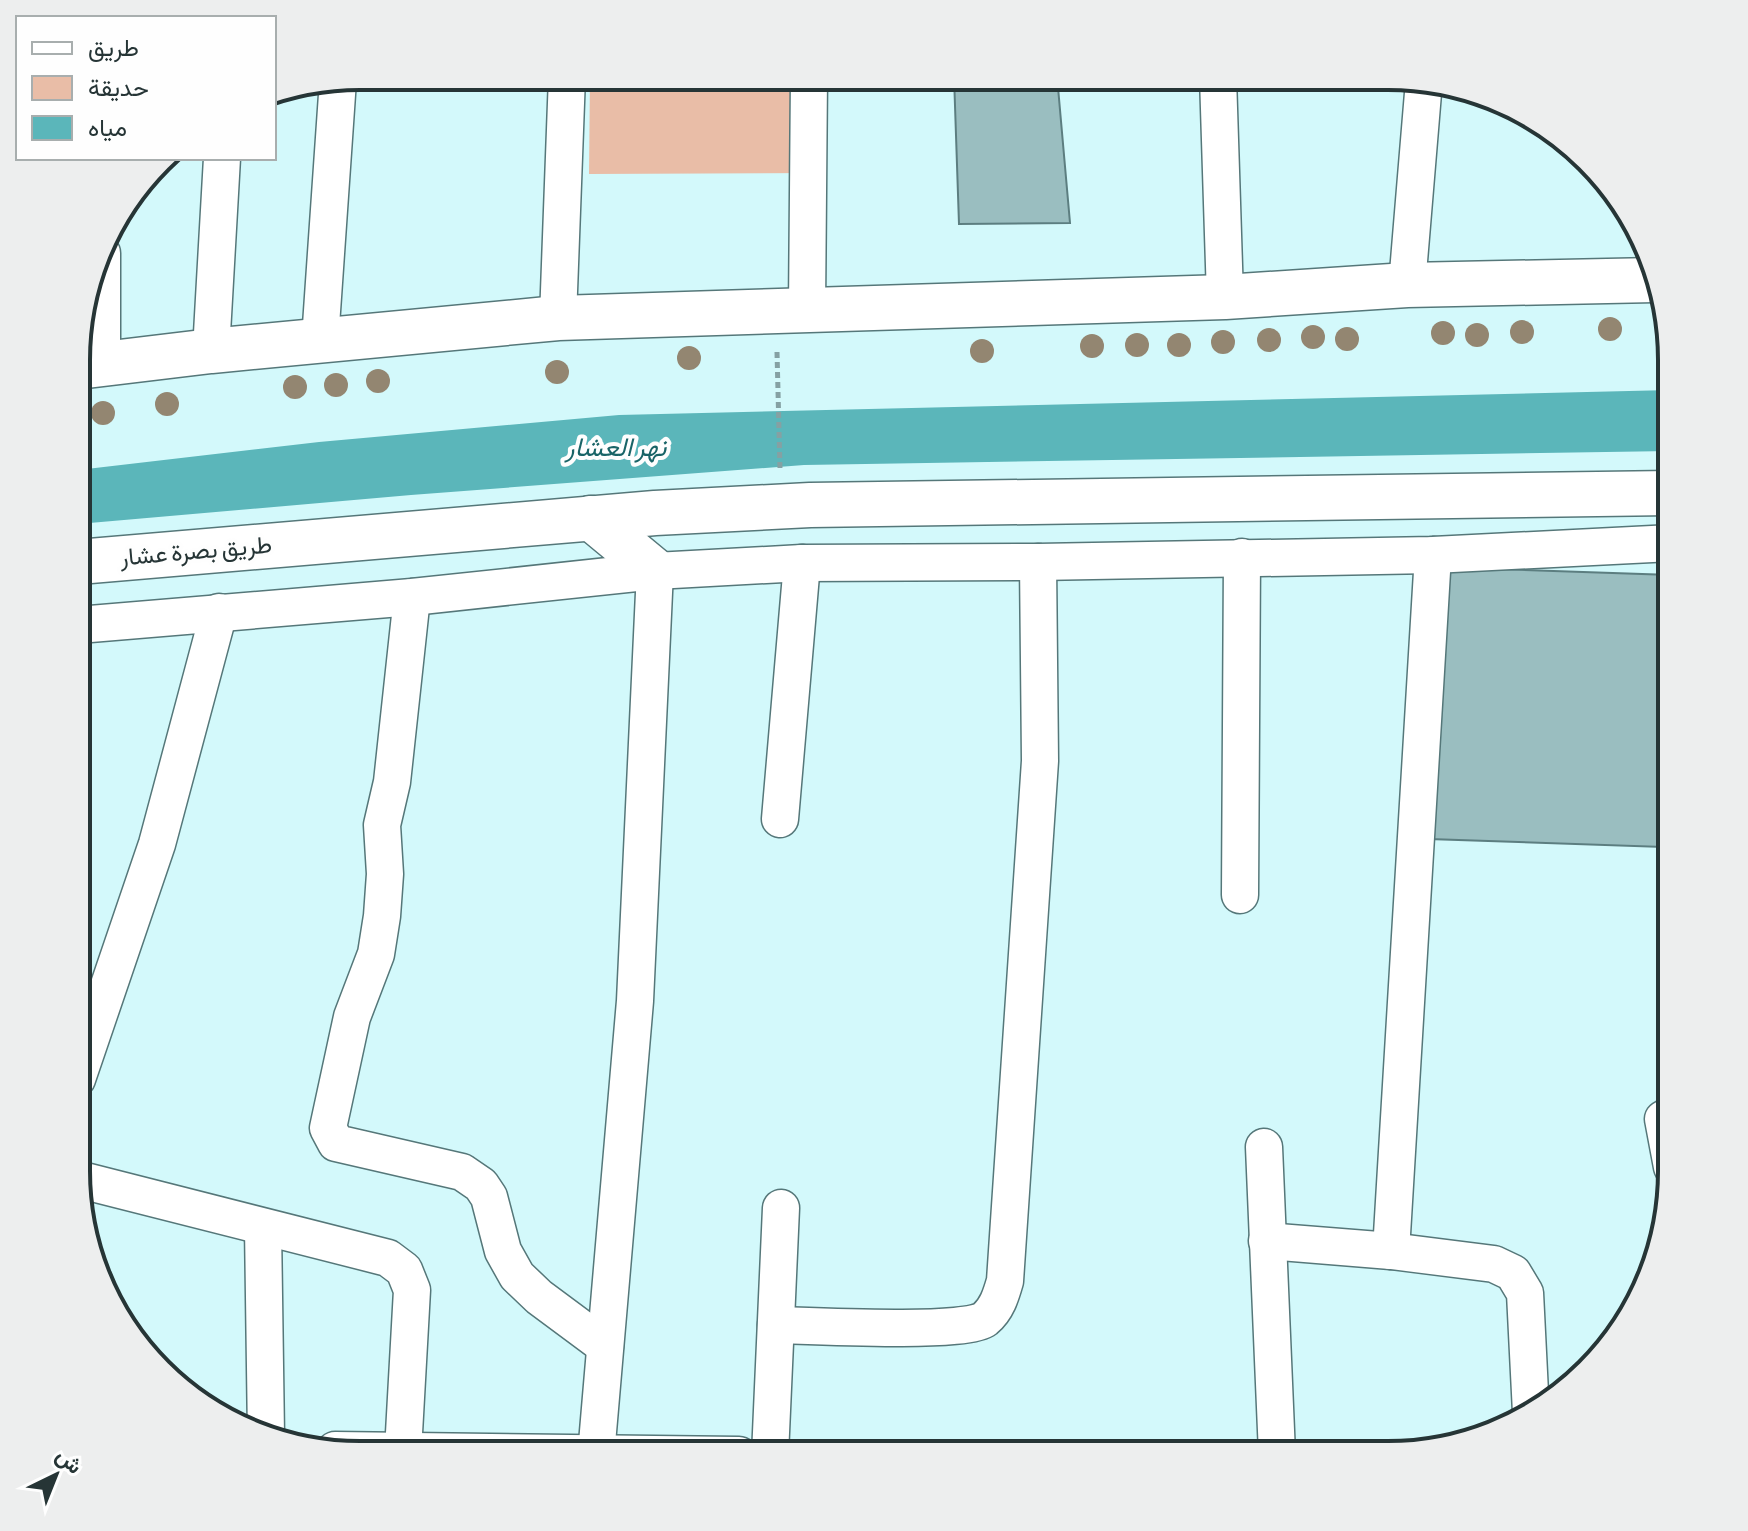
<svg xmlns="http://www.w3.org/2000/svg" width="1748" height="1531" font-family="'Alegreya Sans',Vazirmatn,sans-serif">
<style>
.green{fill:#e9bda7}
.water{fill:#5bb6ba}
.building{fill:#9abec0;stroke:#5c7e80;stroke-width:2}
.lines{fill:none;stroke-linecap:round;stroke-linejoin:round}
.minor-casing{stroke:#557779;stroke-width:39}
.major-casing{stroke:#557779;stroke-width:47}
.path{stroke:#85a1a3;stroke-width:5;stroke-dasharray:6 4;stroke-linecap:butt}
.minor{stroke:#fff;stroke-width:36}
.major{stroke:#fff;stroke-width:44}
.tree{fill:#938671}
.labels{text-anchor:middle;stroke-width:8;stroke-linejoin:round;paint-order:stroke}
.street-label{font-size:24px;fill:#263536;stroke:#fefefe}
.water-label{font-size:26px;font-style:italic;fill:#196467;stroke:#fefefe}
.rim{fill:none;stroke:#263536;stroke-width:4}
</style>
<rect width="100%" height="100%" fill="#d3f9fb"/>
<!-- green -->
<path class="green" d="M 590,76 L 828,76 L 823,173 L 589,174 Z"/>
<!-- water -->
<path class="water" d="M 1671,390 L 1671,451 L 804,465 L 411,495 L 78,524 L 78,470 L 319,442 L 619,415 Z"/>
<!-- building -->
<g class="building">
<path d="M 954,76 L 1057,76 L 1070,223 L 959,224 Z"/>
<path d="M 1437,567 L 1671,575 L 1663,847 L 1429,839 Z"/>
</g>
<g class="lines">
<defs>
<g id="minor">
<path d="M 1218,77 L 1225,297"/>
<path d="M 1407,285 L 1424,81"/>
<path d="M 807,309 L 809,76"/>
<path d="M 558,318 L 567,76"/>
<path d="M 320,340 L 338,80"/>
<path d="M 211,351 L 222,158"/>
<path d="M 102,366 L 102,253"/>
<path d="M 412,597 L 392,782 L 382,825 L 385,874 L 382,916 L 376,954 L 352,1017 L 328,1128 L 336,1143 L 462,1172 L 481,1185 L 489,1197 L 503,1251 L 517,1276 L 539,1297 L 605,1346"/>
<path d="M 78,625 L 412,597 L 655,571 L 802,563 L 1038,562 L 1433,555 L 1672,543"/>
<path d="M 780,819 L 802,563"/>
<path d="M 1240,895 L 1242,557"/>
<path d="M 77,1079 L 157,844 L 219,612"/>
<path d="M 1663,1119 L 1672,1167"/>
<path d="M 1264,1147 L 1277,1454"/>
<path d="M 77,1179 L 388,1258 L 404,1270 L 412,1290 L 403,1451"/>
<path d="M 263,1227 L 266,1436"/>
<path d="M 1267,1241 L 1391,1251 L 1494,1264 L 1513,1273 L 1525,1293 L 1531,1413"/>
<path d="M 1391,1251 L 1433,555"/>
<path d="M 776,1325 C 810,1326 966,1334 985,1319 C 997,1309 1001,1295 1005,1281 L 1040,761 L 1038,562"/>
<path d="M 335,1450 L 739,1455"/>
<path d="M 596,1455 L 635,1001 L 655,571"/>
<path d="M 770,1455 L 781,1208"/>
</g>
<g id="major">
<path d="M 78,367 L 211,351 L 558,318 L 1225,297 L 1407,285 L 1655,280"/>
<path d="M 591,518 L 655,571"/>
<path d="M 78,562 L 655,513 L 810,505 L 1671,493"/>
</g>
</defs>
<!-- minor casing -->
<use href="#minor" class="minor-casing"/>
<!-- major casing -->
<use href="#major" class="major-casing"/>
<!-- path -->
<g class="path">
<path d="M 1664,315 L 1670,457"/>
<path d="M 777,352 L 780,469"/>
</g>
<!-- minor -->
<use href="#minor" class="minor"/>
<!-- major -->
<use href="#major" class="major"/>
</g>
<!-- trees -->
<g class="tree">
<circle cx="1610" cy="329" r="12"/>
<circle cx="1522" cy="332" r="12"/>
<circle cx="1443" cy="333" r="12"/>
<circle cx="1477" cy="335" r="12"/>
<circle cx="1313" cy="337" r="12"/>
<circle cx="1347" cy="339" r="12"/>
<circle cx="1269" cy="340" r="12"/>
<circle cx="1223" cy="342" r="12"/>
<circle cx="1137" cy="345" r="12"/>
<circle cx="1179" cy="345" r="12"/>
<circle cx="1092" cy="346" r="12"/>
<circle cx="982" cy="351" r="12"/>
<circle cx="689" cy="358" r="12"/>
<circle cx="557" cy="372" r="12"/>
<circle cx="378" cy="381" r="12"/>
<circle cx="336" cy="385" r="12"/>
<circle cx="295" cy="387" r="12"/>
<circle cx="167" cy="404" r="12"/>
<circle cx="103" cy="413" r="12"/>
</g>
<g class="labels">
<!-- street labels -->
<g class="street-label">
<text transform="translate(196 551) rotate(-5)" y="8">طريق بصرة عشار</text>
</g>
<!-- water labels -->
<g class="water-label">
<text x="616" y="456">نهر العشار</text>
</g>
</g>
<!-- crop -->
<path d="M0 0H1748V1531H0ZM360 90H1388A270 270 0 0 1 1658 360V1171A270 270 0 0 1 1388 1441H360A270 270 0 0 1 90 1171V360A270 270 0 0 1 360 90Z" fill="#edeeee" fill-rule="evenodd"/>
<path class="rim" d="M360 90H1388A270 270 0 0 1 1658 360V1171A270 270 0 0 1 1388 1441H360A270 270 0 0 1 90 1171V360A270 270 0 0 1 360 90Z"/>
<!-- legend -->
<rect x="16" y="16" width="260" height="144" fill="#fefefe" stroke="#a8aeae" stroke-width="2"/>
<rect x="32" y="42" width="40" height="12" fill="#ffffff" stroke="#a8aeae" stroke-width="2"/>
<text x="88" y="56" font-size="24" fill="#263536">طريق</text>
<rect x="32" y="76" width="40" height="24" fill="#e9bda7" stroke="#a8aeae" stroke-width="2"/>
<text x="88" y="96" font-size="24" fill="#263536">حديقة</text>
<rect x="32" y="116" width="40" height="24" fill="#5bb6ba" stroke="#a8aeae" stroke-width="2"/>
<text x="88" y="136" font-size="24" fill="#263536">مياه</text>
<!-- north arrow -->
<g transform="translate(56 1475) rotate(43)" stroke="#fefefe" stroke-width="6" paint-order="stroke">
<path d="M0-6L14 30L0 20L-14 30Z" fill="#263536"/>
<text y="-12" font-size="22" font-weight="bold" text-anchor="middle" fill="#263536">ش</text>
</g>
</svg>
